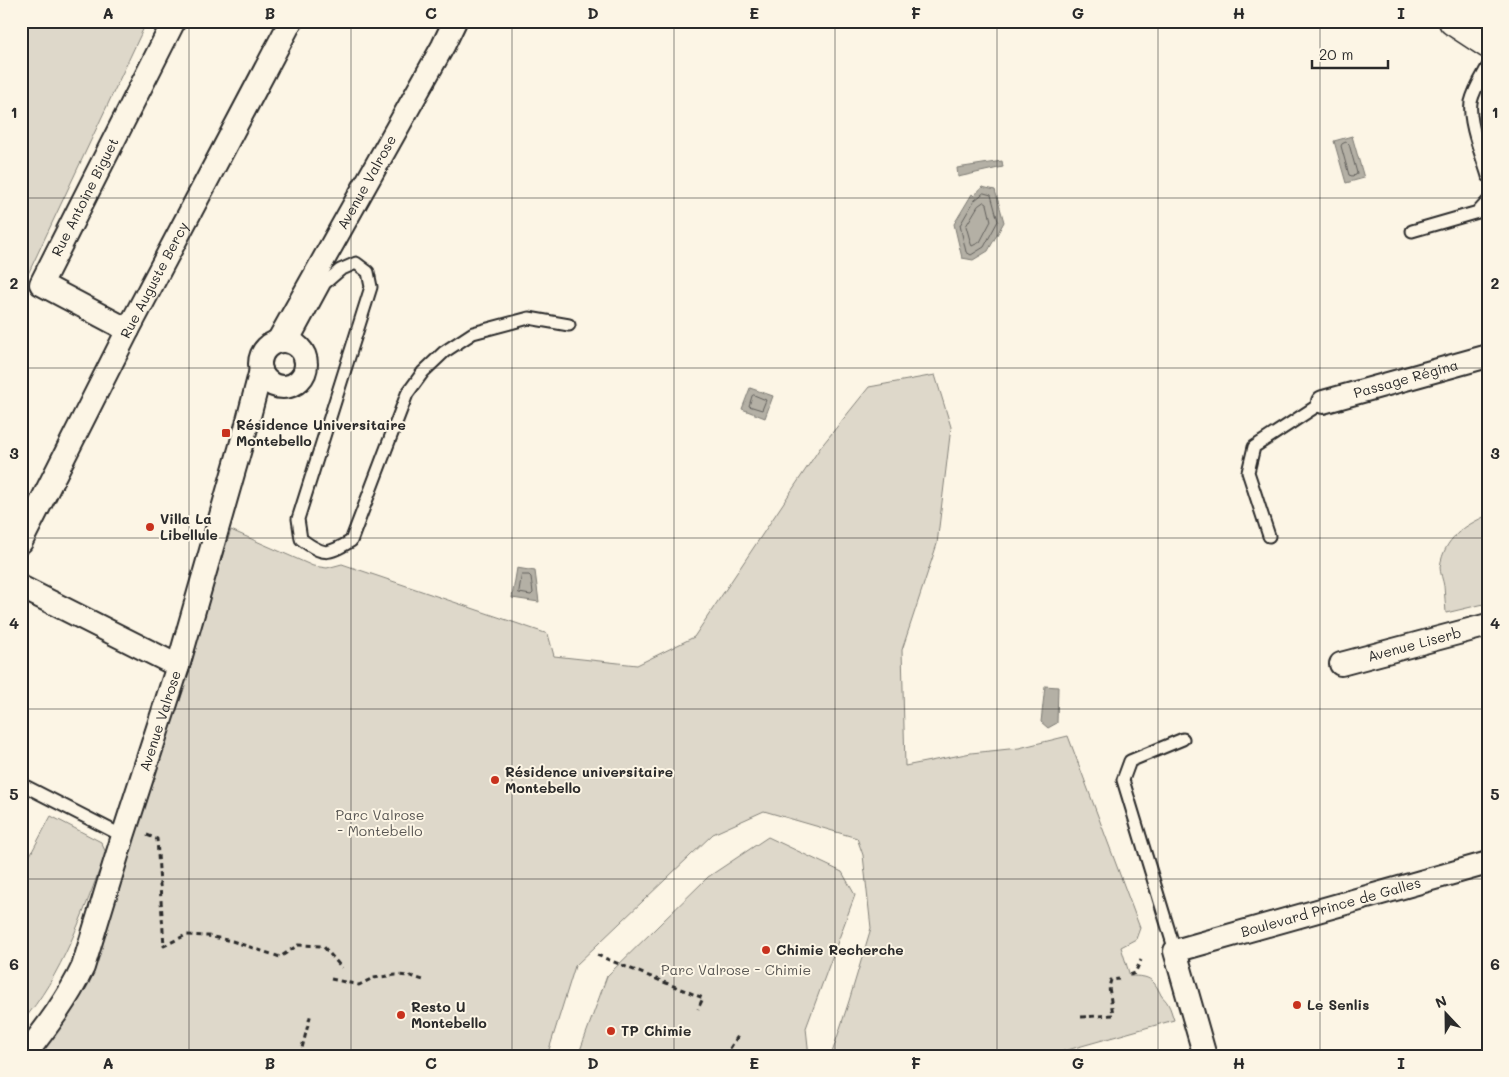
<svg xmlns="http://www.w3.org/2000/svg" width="1509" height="1077" font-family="Mali,sans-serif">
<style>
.green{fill:#ded8ca;stroke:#84827a}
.water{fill:#b4b0a5;stroke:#7d7b74}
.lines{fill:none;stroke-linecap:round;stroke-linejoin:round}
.shore{stroke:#62605c;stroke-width:1}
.service-casing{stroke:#2b2b2b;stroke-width:15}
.minor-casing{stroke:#2b2b2b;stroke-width:26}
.tertiary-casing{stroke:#2b2b2b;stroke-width:31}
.path{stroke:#2b2b2b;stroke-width:3;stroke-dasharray:5 4;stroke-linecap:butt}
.service{stroke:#fcf5e5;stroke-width:11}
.minor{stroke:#fcf5e5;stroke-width:22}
.tertiary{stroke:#fcf5e5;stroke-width:28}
.grid{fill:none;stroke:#2b2b2b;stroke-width:1;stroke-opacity:0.55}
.poi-dot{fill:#c8321e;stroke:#fcf5e5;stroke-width:2}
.labels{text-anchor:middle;stroke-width:4;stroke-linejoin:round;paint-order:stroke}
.street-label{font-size:14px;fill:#2b2b2b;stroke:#fcf5e5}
.poi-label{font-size:14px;font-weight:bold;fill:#2b2b2b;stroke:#fcf5e5;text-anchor:start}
.park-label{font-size:14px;fill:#585653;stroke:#fcf5e5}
.neatline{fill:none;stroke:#2b2b2b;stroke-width:2}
.grid-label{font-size:16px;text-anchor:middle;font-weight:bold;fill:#2b2b2b}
</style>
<rect width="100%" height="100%" fill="#fcf5e5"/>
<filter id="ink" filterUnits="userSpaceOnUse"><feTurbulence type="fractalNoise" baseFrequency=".02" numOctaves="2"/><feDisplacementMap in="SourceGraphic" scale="10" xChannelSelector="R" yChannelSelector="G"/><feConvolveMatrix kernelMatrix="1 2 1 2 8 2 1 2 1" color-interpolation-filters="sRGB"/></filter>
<g filter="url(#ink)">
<!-- green -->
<g class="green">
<path d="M 21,21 L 147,21 L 21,289 Z"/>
<path d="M 935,375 L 951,427 L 937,544 L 902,650 L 905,766 L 971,753 L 1019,748 L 1068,736 L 1140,928 L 1136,939 L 1121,947 L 1130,976 C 1149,976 1153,978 1161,995 C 1163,998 1166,1000 1168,1004 C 1171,1009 1172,1015 1174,1020 L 1046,1056 L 831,1056 L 849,1001 L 871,928 L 863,855 L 857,838 L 764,811 L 713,834 L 575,966 L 547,1056 L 34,1056 L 85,978 L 231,530 L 313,566 L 327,568 L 342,564 L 548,634 L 554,656 L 637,665 L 694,637 L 820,448 L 869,387 Z"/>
<path d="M 1488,515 L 1488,603 L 1446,613 C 1445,604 1445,595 1444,586 C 1443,580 1440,573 1440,567 C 1444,538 1464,526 1488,515 Z"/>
<path d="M 51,816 L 101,842 L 106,853 C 83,912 63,975 21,1023 L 21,872 Z"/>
<path d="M 768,837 L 842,872 L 855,895 L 806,1028 L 809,1056 L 578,1056 L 607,976 L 708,877 Z"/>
</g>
<!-- water -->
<g class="water">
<path d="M 1352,136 L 1364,178 L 1346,183 L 1334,141 Z"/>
<path d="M 1002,161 L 1003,167 L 958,177 L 957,168 Z"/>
<path d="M 982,187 L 995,190 L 1004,222 L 988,251 L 973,260 L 962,258 L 954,224 L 972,194 L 974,196 Z"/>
<path d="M 750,388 L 773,396 L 765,418 L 742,409 Z"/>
<path d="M 517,568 L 535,571 L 539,602 L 512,598 Z"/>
<path d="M 1045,686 L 1058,687 L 1057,723 L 1048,728 L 1041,722 Z"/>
</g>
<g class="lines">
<!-- shore -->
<g class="shore">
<path d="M 1347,142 L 1349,144 L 1357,173 L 1356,175 L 1352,176 L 1349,175 L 1341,146 L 1342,144 Z"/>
<path d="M 984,193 L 991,195 L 998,221 L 984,247 L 971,255 L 966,252 L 960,225 L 974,201 Z"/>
<path d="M 984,202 L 987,204 L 991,221 L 980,242 L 972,246 L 971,244 L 966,226 L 978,206 Z"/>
<path d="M 754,395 L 766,400 L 762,410 L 749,406 L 752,396 Z"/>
<path d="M 522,575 L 529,575 L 531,577 L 533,593 L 531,595 L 519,593 Z"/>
</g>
<defs>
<g id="service">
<path d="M 1488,66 C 1482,77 1474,89 1471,102 C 1468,122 1482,156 1488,176"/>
<path d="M 1412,231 L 1478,212 L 1488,201"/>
<path d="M 293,342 L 325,283 L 340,270 L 356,263 L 368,272 L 371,287 L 298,519 L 301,539 C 324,556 327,555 351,541 L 407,394 L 423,372 L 444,352 L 473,333 L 529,318 L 569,325"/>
<path d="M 1269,536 L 1248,472 L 1254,447 L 1323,402"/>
<path d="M 23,785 L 123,836"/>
<path d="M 1175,951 L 1123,780 L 1130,761 L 1183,739"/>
</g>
<g id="minor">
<path id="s1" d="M 128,330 L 41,284 L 174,21"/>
<circle cx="283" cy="364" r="23"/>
<path id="s2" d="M 278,341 L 443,46 L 455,21"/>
<path id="s3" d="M 1323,402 L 1488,356"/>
<path id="s4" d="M 21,542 L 128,330 L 291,21"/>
<path d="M 21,587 L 178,666"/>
<path id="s5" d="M 1341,664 L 1488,625"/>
<path id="s6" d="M 24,1056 C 46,1028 68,999 83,967 L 123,836 L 178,666 L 246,428 L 261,370"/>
<path id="s7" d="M 1205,1056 L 1175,951 L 1488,863"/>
</g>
<path id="tertiary" d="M 1453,21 L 1488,44"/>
</defs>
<!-- service casing -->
<use href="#service" class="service-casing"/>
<!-- minor casing -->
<use href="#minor" class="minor-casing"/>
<!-- tertiary casing -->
<use href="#tertiary" class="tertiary-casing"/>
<!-- path -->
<g class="path">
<path d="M 147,835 L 157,839 L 164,946 L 186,935 L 208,936 L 232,941 L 280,957 L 298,945 L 323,946 L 342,968"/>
<path d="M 597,955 L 703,998 L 698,1009"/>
<path d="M 1130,975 L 1135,973 L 1141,960"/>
<path d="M 331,979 L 359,985 L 373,978 L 396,975 L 411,976 L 426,981"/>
<path d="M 1081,1017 L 1113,1015 L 1109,987 L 1111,980 L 1119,979"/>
<path d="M 300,1056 L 311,1013"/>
<path d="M 725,1056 L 738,1036"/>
<path d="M 788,1056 L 789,1055 L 795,1056"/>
</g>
<!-- service -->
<use href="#service" class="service"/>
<!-- minor -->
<use href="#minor" class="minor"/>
<!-- tertiary -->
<use href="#tertiary" class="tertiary"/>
</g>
</g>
<!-- grid -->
<path class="grid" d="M 189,21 L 189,1056M 351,21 L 351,1056M 512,21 L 512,1056M 674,21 L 674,1056M 835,21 L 835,1056M 997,21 L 997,1056M 1158,21 L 1158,1056M 1320,21 L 1320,1056M 21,198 L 1488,198M 21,368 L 1488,368M 21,538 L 1488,538M 21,709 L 1488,709M 21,879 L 1488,879"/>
<!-- markers -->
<g class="poi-dot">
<rect x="221" y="428" width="10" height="10" rx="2.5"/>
<circle cx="150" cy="527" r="5"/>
<circle cx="495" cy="780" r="5"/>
<circle cx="766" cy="950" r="5"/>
<circle cx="1297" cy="1005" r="5"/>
<circle cx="401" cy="1015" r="5"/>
<circle cx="611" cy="1031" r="5"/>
</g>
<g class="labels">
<!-- street labels -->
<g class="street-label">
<text dy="5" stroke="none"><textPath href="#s2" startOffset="182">Avenue Valrose</textPath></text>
<text dy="5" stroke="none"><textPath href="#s1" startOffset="196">Rue Antoine Biguet</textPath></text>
<text dy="5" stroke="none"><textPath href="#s4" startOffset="294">Rue Auguste Bercy</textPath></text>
<text dy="5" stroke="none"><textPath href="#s3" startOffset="86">Passage Régina</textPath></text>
<text dy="5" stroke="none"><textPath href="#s5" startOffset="76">Avenue Liserb</textPath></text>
<text dy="5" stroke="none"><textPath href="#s6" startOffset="365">Avenue Valrose</textPath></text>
<text dy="5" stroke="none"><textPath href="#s7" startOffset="271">Boulevard Prince de Galles</textPath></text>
</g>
<!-- poi labels -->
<g class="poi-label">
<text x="236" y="430">Résidence Universitaire<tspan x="236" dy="16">Montebello</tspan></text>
<text x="160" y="524">Villa La<tspan x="160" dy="16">Libellule</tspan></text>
<text x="505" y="777">Résidence universitaire<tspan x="505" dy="16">Montebello</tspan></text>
<text x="776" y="955">Chimie Recherche</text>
<text x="1307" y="1010">Le Senlis</text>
<text x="411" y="1012">Resto U<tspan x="411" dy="16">Montebello</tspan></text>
<text x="621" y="1036">TP Chimie</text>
</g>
<!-- park labels -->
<g class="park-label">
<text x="380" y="820">Parc Valrose<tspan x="380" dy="16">- Montebello</tspan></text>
<text x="736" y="975">Parc Valrose - Chimie</text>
</g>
</g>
<!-- margin -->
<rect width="1509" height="1077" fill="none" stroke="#fcf5e5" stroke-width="55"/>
<!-- north arrow -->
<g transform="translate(1446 1014) rotate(338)" stroke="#fcf5e5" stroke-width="4" paint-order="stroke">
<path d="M0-4L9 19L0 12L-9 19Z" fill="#2b2b2b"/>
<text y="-8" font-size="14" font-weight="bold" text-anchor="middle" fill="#2b2b2b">N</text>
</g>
<!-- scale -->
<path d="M1312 60v8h76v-8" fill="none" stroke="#2b2b2b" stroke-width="2.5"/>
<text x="1319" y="60" font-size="15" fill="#2b2b2b" stroke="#fcf5e5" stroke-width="4" paint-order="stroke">20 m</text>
<rect x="28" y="28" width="1454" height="1022" class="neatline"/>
<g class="grid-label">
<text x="108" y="19">A</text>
<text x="270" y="19">B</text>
<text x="431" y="19">C</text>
<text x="593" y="19">D</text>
<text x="754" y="19">E</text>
<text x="916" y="19">F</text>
<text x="1078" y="19">G</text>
<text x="1239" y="19">H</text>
<text x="1401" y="19">I</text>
<text x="14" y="118">1</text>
<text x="1495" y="118">1</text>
<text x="14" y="289">2</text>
<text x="1495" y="289">2</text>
<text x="14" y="459">3</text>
<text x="1495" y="459">3</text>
<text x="14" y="629">4</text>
<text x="1495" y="629">4</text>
<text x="14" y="800">5</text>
<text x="1495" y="800">5</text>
<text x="14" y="970">6</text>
<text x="1495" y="970">6</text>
<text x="108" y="1069">A</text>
<text x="270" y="1069">B</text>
<text x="431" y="1069">C</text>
<text x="593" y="1069">D</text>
<text x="754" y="1069">E</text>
<text x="916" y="1069">F</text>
<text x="1078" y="1069">G</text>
<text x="1239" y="1069">H</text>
<text x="1401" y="1069">I</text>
</g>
</svg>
